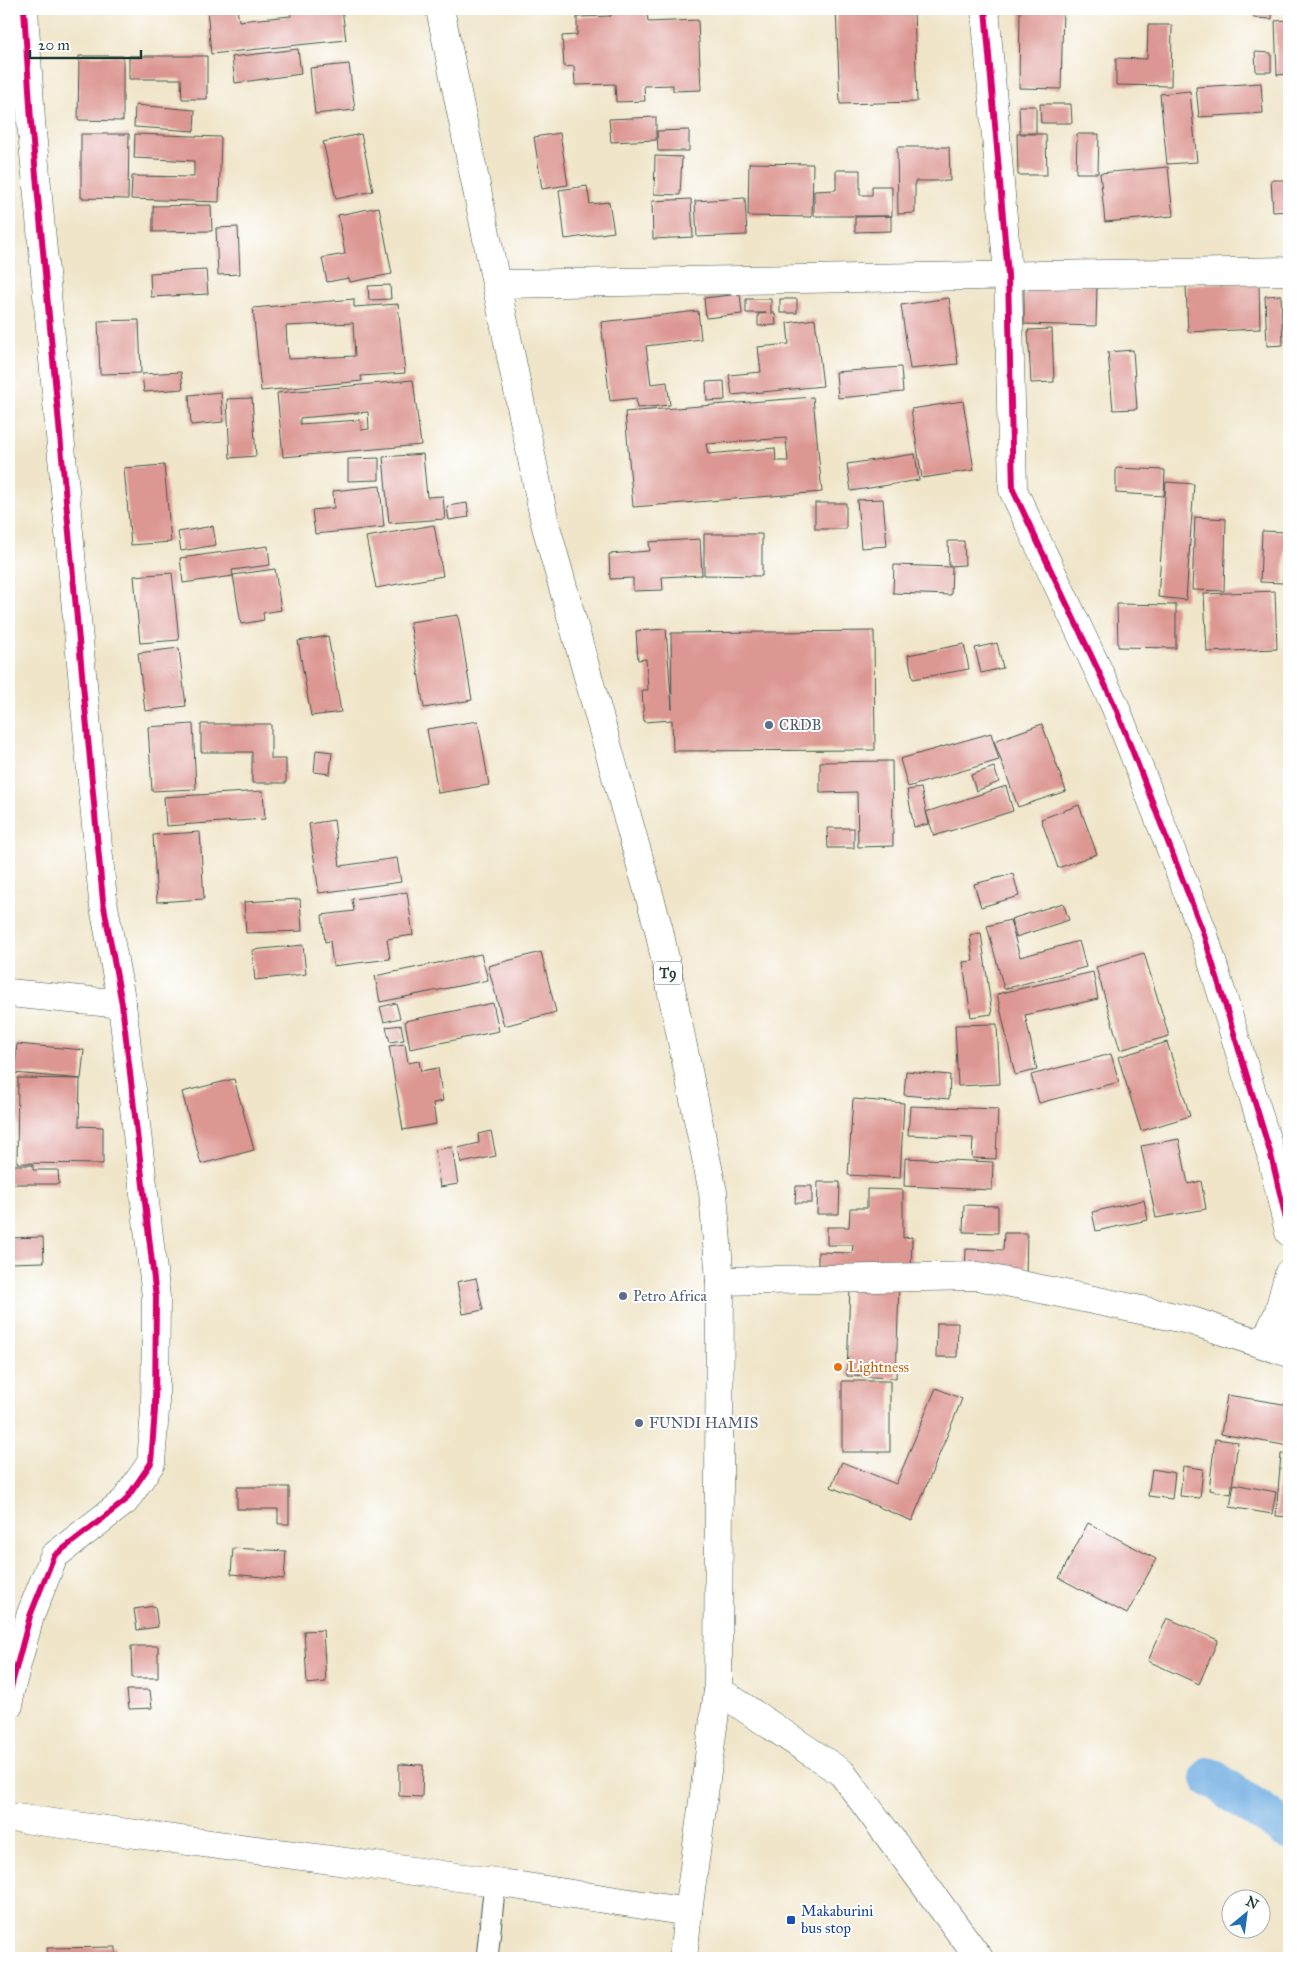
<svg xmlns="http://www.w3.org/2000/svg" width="1298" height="1967" font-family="'IM FELL Great Primer',serif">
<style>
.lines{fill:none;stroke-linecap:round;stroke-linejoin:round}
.canal{stroke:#6fade2;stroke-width:39}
.building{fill:#dd9793;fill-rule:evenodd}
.service-casing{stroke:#3e564a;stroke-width:23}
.minor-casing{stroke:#3e564a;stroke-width:29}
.trunk-casing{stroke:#3e564a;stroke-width:29}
.service{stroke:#fff;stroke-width:21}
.minor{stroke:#fff;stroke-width:28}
.trunk{stroke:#fff;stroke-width:28}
.cycleway-casing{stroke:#fff;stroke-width:9}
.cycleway{stroke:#d6006c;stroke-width:6}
.service-dot{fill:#5c6f8a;stroke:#fff;stroke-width:2}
.food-dot{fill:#e8710a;stroke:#fff;stroke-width:2}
.transit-dot{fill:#1a4fb4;stroke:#fff;stroke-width:2}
.labels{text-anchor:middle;stroke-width:4;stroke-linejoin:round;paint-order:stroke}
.shield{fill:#fff;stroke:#627771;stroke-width:1}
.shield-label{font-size:14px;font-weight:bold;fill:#1f3d34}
.service-label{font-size:15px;fill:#4e5e75;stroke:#fff;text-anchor:start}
.food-label{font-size:15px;fill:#c56008;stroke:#fff;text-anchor:start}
.transit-label{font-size:15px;fill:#164399;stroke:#fff;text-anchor:start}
</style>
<rect width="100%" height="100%" fill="#fff"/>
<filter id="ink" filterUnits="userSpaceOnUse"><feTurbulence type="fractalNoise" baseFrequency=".02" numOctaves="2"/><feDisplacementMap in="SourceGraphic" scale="10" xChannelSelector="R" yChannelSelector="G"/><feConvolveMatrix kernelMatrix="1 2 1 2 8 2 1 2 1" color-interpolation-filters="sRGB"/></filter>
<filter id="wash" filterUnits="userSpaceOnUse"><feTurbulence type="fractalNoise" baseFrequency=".0096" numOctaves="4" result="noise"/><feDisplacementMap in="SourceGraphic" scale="20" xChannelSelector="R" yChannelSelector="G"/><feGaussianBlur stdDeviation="1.12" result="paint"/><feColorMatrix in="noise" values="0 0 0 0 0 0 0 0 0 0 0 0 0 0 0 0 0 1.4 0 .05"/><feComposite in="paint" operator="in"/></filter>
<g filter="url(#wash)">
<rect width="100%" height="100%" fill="#f0e5c9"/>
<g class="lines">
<!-- canal -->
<path class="canal" d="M 1210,1777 L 1289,1831"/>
</g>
<g id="blocks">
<!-- building -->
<g class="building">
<path d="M 207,9 L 237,9 L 239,21 L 291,16 L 290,9 L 342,9 L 346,40 L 211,54 Z"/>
<path d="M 611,9 L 647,9 L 648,22 L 698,20 L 701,90 L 673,91 L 673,85 L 644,86 L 645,101 L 616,102 L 615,84 L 575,85 L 574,66 L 564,67 L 562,36 L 577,35 L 577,17 L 611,16 Z"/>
<path d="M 836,9 L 914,9 L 917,102 L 840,104 Z"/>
<path d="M 1020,9 L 1063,9 L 1061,89 L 1019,88 Z"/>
<path d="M 1254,9 L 1272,9 L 1272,19 L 1254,18 Z"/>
<path d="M 1289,20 L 1289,74 L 1277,75 L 1275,21 Z"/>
<path d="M 1148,25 L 1172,25 L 1171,86 L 1116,85 L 1116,58 L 1147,59 Z"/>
<path d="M 298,49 L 301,74 L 235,83 L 232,57 Z"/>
<path d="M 1255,52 L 1271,53 L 1271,72 L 1256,72 Z"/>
<path d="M 79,56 L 123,56 L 123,121 L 78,120 Z"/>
<path d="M 129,56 L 207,56 L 207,99 L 182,99 L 181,79 L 129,79 Z"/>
<path d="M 349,64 L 355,110 L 315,114 L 310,68 Z"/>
<path d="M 1261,83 L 1263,113 L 1199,117 L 1196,87 Z"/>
<path d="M 1190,91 L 1197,162 L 1167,164 L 1160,94 Z"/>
<path d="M 1040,104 L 1071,104 L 1072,123 L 1041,123 Z"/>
<path d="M 135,105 L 195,110 L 194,131 L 134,127 Z"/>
<path d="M 1019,106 L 1036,106 L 1036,133 L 1020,133 Z"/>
<path d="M 656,117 L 656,140 L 611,142 L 609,119 Z"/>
<path d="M 689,130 L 689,151 L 658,151 L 657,131 Z"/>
<path d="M 560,133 L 568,185 L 542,189 L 534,137 Z"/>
<path d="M 81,134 L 129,134 L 128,199 L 81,198 Z"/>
<path d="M 135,134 L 221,137 L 219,202 L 131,199 L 132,176 L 194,177 L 194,161 L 134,158 Z"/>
<path d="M 361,134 L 373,191 L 336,199 L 323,142 Z"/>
<path d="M 1017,134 L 1046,134 L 1047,175 L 1018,175 Z"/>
<path d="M 1077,134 L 1099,134 L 1098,173 L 1076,173 Z"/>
<path d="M 897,147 L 949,147 L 950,181 L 915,181 L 915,213 L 898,214 Z"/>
<path d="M 655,156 L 682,157 L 680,195 L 654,194 Z"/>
<path d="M 749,163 L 813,164 L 812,217 L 748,216 Z"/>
<path d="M 1168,167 L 1173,216 L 1105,222 L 1100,173 Z"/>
<path d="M 836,170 L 860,170 L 860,195 L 872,195 L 872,186 L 892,186 L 892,216 L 814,216 L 814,191 L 836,190 Z"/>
<path d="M 1271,180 L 1289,180 L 1289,211 L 1273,212 Z"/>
<path d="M 587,186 L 590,204 L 609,202 L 614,232 L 565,239 L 559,190 Z"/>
<path d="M 745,198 L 747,235 L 697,237 L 695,201 Z"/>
<path d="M 691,199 L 693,237 L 653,239 L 652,201 Z"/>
<path d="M 211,205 L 212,231 L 153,232 L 153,206 Z"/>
<path d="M 379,207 L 392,274 L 350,282 L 349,278 L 327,282 L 322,258 L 345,254 L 338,215 Z"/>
<path d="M 891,216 L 891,231 L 855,232 L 855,217 Z"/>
<path d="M 238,227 L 240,274 L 218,275 L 216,228 Z"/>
<path d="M 206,270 L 208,294 L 151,297 L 150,273 Z"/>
<path d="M 1259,283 L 1260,329 L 1188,332 L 1186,285 Z"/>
<path d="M 1024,284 L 1097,286 L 1096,326 L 1024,324 Z"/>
<path d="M 390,285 L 391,299 L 369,300 L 368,286 Z"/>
<path d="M 740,294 L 742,314 L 706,318 L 704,298 Z"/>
<path d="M 1281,295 L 1283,345 L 1267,346 L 1265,296 Z"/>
<path d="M 949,298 L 958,364 L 910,369 L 901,305 Z"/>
<path d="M 354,299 L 354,307 L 398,304 L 405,373 L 361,376 L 362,381 L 261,391 L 253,308 ZM 353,323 L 355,356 L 288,359 L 286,326 Z"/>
<path d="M 746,299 L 771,299 L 771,313 L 775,313 L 776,325 L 758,326 L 758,314 L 767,313 L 746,313 Z"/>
<rect x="780" y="299" width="17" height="14"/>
<path d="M 698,311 L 701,339 L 646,346 L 651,384 L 667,382 L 670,405 L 637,408 L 636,398 L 610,401 L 601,322 Z"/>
<path d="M 815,319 L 823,386 L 732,395 L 729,375 L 761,372 L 758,347 L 789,344 L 787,323 Z"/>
<path d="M 139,320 L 141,373 L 100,374 L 98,321 Z"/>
<path d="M 1052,329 L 1054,382 L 1031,383 L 1028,330 Z"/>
<path d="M 1133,350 L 1137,409 L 1113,410 L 1108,352 Z"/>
<path d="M 901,367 L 903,392 L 838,398 L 836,372 Z"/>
<path d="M 181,372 L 183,389 L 144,392 L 142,374 Z"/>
<path d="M 413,380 L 421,445 L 283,457 L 277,393 ZM 368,412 L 369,429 L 361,430 L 360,420 L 300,424 L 300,418 Z"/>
<path d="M 724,381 L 725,400 L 707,401 L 706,382 Z"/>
<path d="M 221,392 L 223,422 L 191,425 L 189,395 Z"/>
<path d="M 813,397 L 822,492 L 633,507 L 625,412 ZM 786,438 L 788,461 L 776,461 L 775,448 L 708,454 L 706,444 Z"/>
<path d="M 252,398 L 256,456 L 230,458 L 227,399 Z"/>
<path d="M 963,401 L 974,470 L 922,478 L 911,409 Z"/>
<path d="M 423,454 L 427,497 L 443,496 L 445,519 L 389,523 L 383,457 Z"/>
<path d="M 915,454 L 919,480 L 851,491 L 847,464 Z"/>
<path d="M 379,458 L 379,480 L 348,481 L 348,459 Z"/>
<path d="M 164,465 L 171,542 L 131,545 L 124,468 Z"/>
<path d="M 1116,468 L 1165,470 L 1164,496 L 1116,493 Z"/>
<path d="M 1166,482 L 1194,484 L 1186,600 L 1158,597 Z"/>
<path d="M 380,486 L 384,527 L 315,534 L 312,510 L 334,508 L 333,491 Z"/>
<path d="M 883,499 L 887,546 L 861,548 L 857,500 Z"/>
<path d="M 467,503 L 469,517 L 449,520 L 447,506 Z"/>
<rect x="815" y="503" width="31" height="26"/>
<path d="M 1195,517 L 1226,519 L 1224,591 L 1192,590 Z"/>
<path d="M 434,525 L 443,576 L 376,588 L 366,537 Z"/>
<path d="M 213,526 L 216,545 L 181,551 L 178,532 Z"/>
<path d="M 1262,531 L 1286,532 L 1283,583 L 1260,582 Z"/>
<path d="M 704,534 L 762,534 L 762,576 L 704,575 Z"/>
<path d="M 700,539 L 702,575 L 662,577 L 663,590 L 633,591 L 633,578 L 610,579 L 609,554 L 650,551 L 649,542 Z"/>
<path d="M 948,541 L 964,541 L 965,565 L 949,566 Z"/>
<path d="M 268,546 L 270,565 L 232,570 L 233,576 L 183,583 L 180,558 Z"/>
<path d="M 894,565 L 952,567 L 951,595 L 893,593 Z"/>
<path d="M 275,569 L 281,610 L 263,613 L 264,620 L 241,624 L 233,575 Z"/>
<path d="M 172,573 L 179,640 L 140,643 L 134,576 Z"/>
<path d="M 1275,591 L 1277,649 L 1207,652 L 1204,594 Z"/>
<path d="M 1117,604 L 1176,605 L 1176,648 L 1118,647 Z"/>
<path d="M 458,615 L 472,700 L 424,708 L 410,622 Z"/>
<path d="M 666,629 L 672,710 L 671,633 L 874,631 L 875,750 L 673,751 L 672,720 L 644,722 L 642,690 L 648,690 L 646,659 L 638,660 L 636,631 Z"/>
<path d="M 328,636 L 341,712 L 311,716 L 298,641 Z"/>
<path d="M 997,643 L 1003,668 L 981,673 L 975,648 Z"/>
<path d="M 964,644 L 969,669 L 913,679 L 908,655 Z"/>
<path d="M 179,648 L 186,706 L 145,711 L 138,653 Z"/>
<path d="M 478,721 L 489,785 L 438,793 L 427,729 Z"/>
<path d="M 193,724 L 196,789 L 152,791 L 148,727 Z"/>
<path d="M 201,724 L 271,724 L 271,759 L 286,759 L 286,783 L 252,783 L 252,752 L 201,752 Z"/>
<path d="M 1042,724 L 1066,791 L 1018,807 L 994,741 Z"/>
<path d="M 991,733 L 999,760 L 908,787 L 900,759 Z"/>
<path d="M 316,750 L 332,752 L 330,774 L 314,772 Z"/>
<path d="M 892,761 L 893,846 L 858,847 L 857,792 L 820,793 L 820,762 Z"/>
<path d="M 994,767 L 999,782 L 976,791 L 971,775 Z"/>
<path d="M 1006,786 L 1013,811 L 934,836 L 926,812 Z"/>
<path d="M 921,788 L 929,824 L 914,827 L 907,790 Z"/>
<path d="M 263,791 L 265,819 L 166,826 L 164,797 Z"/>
<path d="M 1079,805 L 1097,854 L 1058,868 L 1041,819 Z"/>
<path d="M 334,820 L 340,866 L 397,858 L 401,882 L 319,893 L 309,824 Z"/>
<path d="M 827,828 L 854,828 L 854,848 L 828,848 Z"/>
<path d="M 200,832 L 204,899 L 157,902 L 153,835 Z"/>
<path d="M 1013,874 L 1019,896 L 981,907 L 974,884 Z"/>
<path d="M 407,892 L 413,935 L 387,939 L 390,959 L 333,966 L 330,941 L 325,942 L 322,915 L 354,911 L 352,899 Z"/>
<path d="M 300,899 L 302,931 L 246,933 L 244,902 Z"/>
<path d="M 1063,903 L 1069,920 L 1016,937 L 1011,919 Z"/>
<path d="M 1010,920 L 1020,957 L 1079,941 L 1086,967 L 1004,989 L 987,926 Z"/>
<path d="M 981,933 L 992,1014 L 971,1017 L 963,962 L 973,961 L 970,935 Z"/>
<path d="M 303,945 L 306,974 L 255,980 L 252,950 Z"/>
<path d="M 541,952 L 556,1012 L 504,1026 L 488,966 Z"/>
<path d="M 1144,953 L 1169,1036 L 1120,1050 L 1096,967 Z"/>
<path d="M 481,954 L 488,980 L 380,1002 L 375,976 Z"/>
<path d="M 1093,972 L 1098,999 L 1025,1015 L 1037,1070 L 1015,1075 L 997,994 Z"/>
<path d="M 396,1003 L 400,1018 L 384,1022 L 380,1007 Z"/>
<path d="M 493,1003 L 499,1031 L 410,1049 L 405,1021 Z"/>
<path d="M 997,1024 L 1000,1084 L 958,1086 L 955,1025 Z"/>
<path d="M 401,1025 L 404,1040 L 390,1042 L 386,1027 Z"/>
<path d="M 1167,1042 L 1190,1116 L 1141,1131 L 1118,1057 Z"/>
<path d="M 17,1044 L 84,1050 L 81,1079 L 14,1073 Z"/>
<path d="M 405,1044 L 408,1063 L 419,1061 L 421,1071 L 438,1068 L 443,1101 L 433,1103 L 436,1124 L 403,1130 L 389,1046 Z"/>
<path d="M 1111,1054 L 1119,1082 L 1039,1103 L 1031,1075 Z"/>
<path d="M 906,1071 L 950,1075 L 949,1099 L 904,1095 Z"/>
<path d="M 18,1078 L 80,1079 L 79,1126 L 103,1127 L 103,1164 L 17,1163 Z"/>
<path d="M 234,1079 L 254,1150 L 201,1164 L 182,1092 Z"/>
<path d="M 853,1099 L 904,1103 L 900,1178 L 848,1175 Z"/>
<path d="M 910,1106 L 998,1109 L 996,1159 L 972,1158 L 973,1138 L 908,1135 Z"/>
<path d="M 491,1131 L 496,1156 L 461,1163 L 458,1148 L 479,1143 L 478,1134 Z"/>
<path d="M 1179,1139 L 1188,1184 L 1201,1181 L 1206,1209 L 1156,1218 L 1141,1146 Z"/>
<path d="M 452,1147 L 458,1184 L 440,1187 L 435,1150 Z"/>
<path d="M 905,1158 L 993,1162 L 992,1190 L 904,1186 Z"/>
<path d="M 9,1165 L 33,1165 L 33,1170 L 58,1170 L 59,1184 L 9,1184 Z"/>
<path d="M 818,1182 L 840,1182 L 839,1214 L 817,1214 Z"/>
<path d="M 796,1186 L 812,1186 L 812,1203 L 795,1203 Z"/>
<path d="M 867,1189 L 903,1190 L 903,1238 L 912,1237 L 911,1271 L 818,1270 L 818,1252 L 852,1253 L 853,1245 L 827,1245 L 827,1227 L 849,1227 L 850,1208 L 867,1208 Z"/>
<path d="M 1144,1200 L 1148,1220 L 1096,1231 L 1092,1212 Z"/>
<path d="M 964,1205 L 998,1206 L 998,1233 L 963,1232 Z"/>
<path d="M 1004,1233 L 1027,1233 L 1026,1276 L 965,1275 L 966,1249 L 1003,1250 Z"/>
<path d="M 43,1237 L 44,1262 L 9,1263 L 9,1238 Z"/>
<path d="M 476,1278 L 483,1310 L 463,1314 L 457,1282 Z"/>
<path d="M 850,1285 L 899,1286 L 896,1378 L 847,1376 Z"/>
<path d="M 937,1323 L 958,1323 L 957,1357 L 936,1357 Z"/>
<rect x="842" y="1381" width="48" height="71"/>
<path d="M 936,1388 L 962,1399 L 912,1521 L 831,1487 L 842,1462 L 896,1484 Z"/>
<path d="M 1227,1395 L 1289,1405 L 1289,1446 L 1221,1434 Z"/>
<path d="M 1215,1439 L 1238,1442 L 1231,1494 L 1209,1490 Z"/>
<path d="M 1281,1454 L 1289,1454 L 1289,1517 L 1276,1516 Z"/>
<path d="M 1183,1466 L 1203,1469 L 1200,1498 L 1180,1496 Z"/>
<path d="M 1152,1469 L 1175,1473 L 1172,1499 L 1148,1496 Z"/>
<path d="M 1234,1484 L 1276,1492 L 1272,1514 L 1230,1507 Z"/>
<path d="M 237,1487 L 289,1487 L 289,1524 L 278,1524 L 278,1509 L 237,1509 Z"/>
<path d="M 1088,1523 L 1156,1559 L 1127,1614 L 1059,1578 Z"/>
<path d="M 233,1548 L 286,1551 L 284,1579 L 231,1574 Z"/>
<path d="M 155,1606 L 158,1627 L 137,1630 L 134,1609 Z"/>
<path d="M 1167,1618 L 1218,1640 L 1199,1684 L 1148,1661 Z"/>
<path d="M 323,1630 L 326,1682 L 307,1684 L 304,1631 Z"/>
<path d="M 131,1646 L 158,1646 L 158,1678 L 132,1678 Z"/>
<path d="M 127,1690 L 150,1690 L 152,1708 L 129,1709 Z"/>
<path d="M 399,1764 L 423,1765 L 422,1797 L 399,1796 Z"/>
<path d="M 116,1947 L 116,1958 L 48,1958 L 47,1948 Z"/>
</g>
</g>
</g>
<g filter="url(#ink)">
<use href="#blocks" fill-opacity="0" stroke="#3e564a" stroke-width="1"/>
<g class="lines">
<defs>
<path id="service" d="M 487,1958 L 495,1882"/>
<g id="minor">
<path d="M 985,9 L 1008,275 L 1013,490 L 1115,706 L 1203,932 L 1271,1155 L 1289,1232"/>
<path d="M 497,284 L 1289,271"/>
<path d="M 9,993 L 122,1004"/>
<path d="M 720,1281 L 978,1276 L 1189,1320 L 1289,1353"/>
<path d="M 1264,1343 L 1278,1314 L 1289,1273"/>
<path d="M 718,1690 L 842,1773 L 979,1958"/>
<path d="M 9,1705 L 9,1695 L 30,1616 L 54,1556 L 125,1501 L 151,1463 L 155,1410 L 156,1297 L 122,1004 L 103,901 L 31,121 L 24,9"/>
<path d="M 9,1817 L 495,1882 L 688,1912"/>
</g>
<path id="trunk" d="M 440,9 L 545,523 L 659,930 L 713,1192 L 720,1281 L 718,1690 L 688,1912 L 683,1958"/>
</defs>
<!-- service casing -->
<use href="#service" class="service-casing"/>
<!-- minor casing -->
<use href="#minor" class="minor-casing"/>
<!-- trunk casing -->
<use href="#trunk" class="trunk-casing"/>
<!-- service -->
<use href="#service" class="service"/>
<!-- minor -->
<use href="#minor" class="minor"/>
<!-- trunk -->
<use href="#trunk" class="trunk"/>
<defs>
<g id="cycleway">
<path d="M 985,9 L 1008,275 L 1013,490 L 1115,706 L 1203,932 L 1271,1155 L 1289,1232"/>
<path d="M 9,1705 L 9,1695 L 30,1616 L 54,1556 L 125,1501 L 151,1463 L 155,1410 L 156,1297 L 122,1004 L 103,901 L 31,121 L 24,9"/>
</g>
</defs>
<!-- cycleway casing -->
<use href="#cycleway" class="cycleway-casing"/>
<!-- cycleway -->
<use href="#cycleway" class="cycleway"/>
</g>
</g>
<!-- markers -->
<g class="service-dot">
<circle cx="769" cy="725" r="5"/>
<circle cx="623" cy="1296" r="5"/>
<circle cx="639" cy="1423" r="5"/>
</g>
<circle class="food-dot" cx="838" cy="1367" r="5"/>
<rect class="transit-dot" x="786" y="1915" width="10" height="10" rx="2.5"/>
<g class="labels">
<!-- shield labels -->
<rect class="shield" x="654" y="961.5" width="28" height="23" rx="4"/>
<g class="shield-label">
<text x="668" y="978">T9</text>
</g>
<!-- service labels -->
<g class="service-label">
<text x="779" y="730">CRDB</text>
<text x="633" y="1301">Petro Africa</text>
<text x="649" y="1428">FUNDI HAMIS</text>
</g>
<!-- food labels -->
<g class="food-label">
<text x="848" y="1372">Lightness</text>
</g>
<!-- transit labels -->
<g class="transit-label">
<text x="801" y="1916">Makaburini<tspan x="801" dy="17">bus stop</tspan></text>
</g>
</g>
<!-- margin -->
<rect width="1298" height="1967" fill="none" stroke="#fff" stroke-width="30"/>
<!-- north arrow -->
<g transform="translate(1246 1914) rotate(29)"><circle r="24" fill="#ffffff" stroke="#a5b1ae"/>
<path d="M0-4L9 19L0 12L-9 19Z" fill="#1f6fb2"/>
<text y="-8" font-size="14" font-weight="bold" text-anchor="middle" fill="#1f3d34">N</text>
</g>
<!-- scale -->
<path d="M30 50v8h111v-8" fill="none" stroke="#1f3d34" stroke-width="2.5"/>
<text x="38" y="50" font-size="15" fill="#1f3d34" stroke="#ffffff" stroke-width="4" paint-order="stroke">20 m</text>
</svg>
